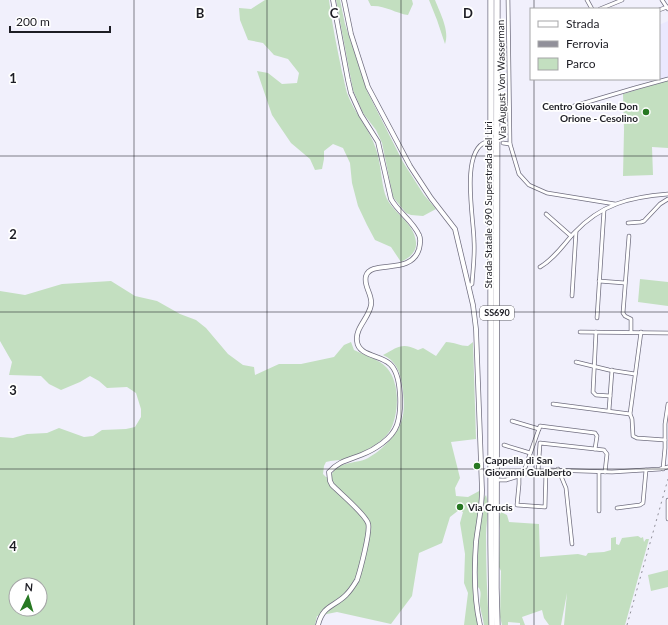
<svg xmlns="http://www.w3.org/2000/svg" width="668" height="625" font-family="Lato,sans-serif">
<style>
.built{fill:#eae8fe}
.green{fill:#c3dfc0;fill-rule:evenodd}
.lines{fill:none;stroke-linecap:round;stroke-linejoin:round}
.street-casing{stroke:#716f80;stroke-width:4.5}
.secondary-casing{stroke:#716f80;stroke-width:5.5}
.highway-casing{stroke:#716f80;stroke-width:7}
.street{stroke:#fff;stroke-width:3}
.secondary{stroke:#fff;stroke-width:4}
.highway{stroke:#fff;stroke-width:5.5}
.rail{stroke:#91909a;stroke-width:1;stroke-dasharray:2 4;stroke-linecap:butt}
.grid{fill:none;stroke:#1d1d24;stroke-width:1;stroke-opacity:0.55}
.poi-dot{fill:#277822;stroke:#fff;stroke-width:1.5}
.labels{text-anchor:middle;stroke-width:3.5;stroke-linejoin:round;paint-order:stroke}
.shield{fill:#fff;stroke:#616166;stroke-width:1}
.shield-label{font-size:9px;font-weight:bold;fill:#1d1d24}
.street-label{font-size:10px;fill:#1d1d24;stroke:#fff}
.poi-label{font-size:10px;font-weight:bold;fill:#1d1d24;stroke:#fff;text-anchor:start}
.grid-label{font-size:13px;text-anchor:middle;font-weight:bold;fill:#1d1d24;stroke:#fff;stroke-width:3.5;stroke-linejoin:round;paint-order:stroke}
</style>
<rect width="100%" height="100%" fill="#f1f0fc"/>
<!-- built -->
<path class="built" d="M 668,21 L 668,78 L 655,80 L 655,79 L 659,79 L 659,25 Z"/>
<!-- green -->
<g class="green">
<path d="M 265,0 L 329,0 C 332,24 337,48 342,72 C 344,79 345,86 347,93 C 354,113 370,129 376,149 C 381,164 381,180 385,194 C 391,213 414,221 416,242 C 417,252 409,258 401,262 L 391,247 L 375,240 L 367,225 L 358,206 L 352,183 L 350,163 L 343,148 L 333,144 L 324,151 L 324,159 L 322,169 L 315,170 L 310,159 L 291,143 L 272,115 L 257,71 L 268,73 L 282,84 L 297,83 L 299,73 L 288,59 L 274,55 L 263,43 L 248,40 L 240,20 L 239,8 L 251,9 Z"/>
<path d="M 336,0 L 340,0 L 345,24 L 367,91 L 403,162 L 424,195 L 436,209 L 423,216 L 411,215 L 406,213 L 393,197 L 382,143 L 376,130 L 363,113 L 353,90 Z"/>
<path d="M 368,0 L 412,0 L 413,4 L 408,15 C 395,13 385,5 371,6 Z"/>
<path d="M 429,0 L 435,0 C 440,13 450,31 445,44 L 437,20 Z"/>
<path d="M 666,81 L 668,81 L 668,148 L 652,147 L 653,175 L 623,176 L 624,130 L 623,94 Z"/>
<path d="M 640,279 L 668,282 L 668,306 L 638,302 Z"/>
<path d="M 111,281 L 135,296 L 157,301 L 180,314 L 196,320 L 206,328 L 228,354 L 243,365 L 254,367 L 255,375 L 279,364 L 301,364 L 334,357 L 344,345 L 351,342 L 354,350 C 364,355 379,359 387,368 C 399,382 399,407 393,424 C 390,433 383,440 375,445 C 366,451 355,456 344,459 C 338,461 332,460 326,462 L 324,466 L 323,474 L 326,477 L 331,478 C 334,460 355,465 368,458 C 373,455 379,451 383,447 C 405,428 406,412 402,384 C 400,371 395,360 383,355 C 398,347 402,342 418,350 L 423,348 L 436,356 L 446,342 C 454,342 460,346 468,346 L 473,342 L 476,439 L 451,442 L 460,478 L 455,488 L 456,496 L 468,497 L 481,490 L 480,505 L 474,540 L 474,603 L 478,625 L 464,625 L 468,593 L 464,583 L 465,554 L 460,523 L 463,512 L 459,510 L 450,517 L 442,543 L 419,553 L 412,596 L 391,624 L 337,612 L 317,616 L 315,625 L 0,625 L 0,437 L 13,438 L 27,434 L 47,433 L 59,428 L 84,437 L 93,436 L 102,430 L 126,429 L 135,427 L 141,417 L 141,409 L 136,393 L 127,387 L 107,388 L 99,381 L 90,376 L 80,382 L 61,390 L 49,384 L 41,376 L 9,375 L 12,362 L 0,341 L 0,291 L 25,295 L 62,284 ZM 16,585 L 40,585 L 40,609 L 16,609 Z"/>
<path d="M 486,495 C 490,508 486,522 486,535 C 486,565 487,595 489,625 L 484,625 C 483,619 481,612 480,606 C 479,599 483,592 478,587 L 477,564 L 478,559 L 477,555 L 479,531 L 484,508 L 484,498 Z"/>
<path d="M 501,512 L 507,515 L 509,522 L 539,524 L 540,557 L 578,554 L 586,556 L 588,553 L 604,552 L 611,550 L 611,538 L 616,537 L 616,544 L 619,545 L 622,538 L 638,536 L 641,538 L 643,537 L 644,542 L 646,539 L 649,539 L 625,625 L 564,625 L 567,593 L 561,625 L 549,625 L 544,618 L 542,610 L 522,617 L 525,625 L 520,625 L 520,623 L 508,622 L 508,625 L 502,625 L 500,617 L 501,571 L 499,567 L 500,530 L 499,517 Z"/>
<path d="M 668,570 L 668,587 L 651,591 L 648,575 Z"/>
</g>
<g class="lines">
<defs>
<g id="street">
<path d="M 508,0 L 510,144 L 519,174 L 529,185 L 547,193 L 615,204"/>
<path d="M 587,0 L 592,9"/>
<path d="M 662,0 L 668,9"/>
<path d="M 600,9 L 622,0"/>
<path d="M 659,10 L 667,7"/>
<path d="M 574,106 L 635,88 L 668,79"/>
<path d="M 503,143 L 510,144"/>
<path d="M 546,214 L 571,236"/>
<path d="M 628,223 L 641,222 L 644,221 L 660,204 L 668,199"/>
<path d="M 629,236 L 623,313 L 625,316 L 631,319 L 631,332"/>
<path d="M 540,267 C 554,259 563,245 574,233 C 601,204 630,197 668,194"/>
<path d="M 599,281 L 625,283"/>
<path d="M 469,286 L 472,284 C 473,269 475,255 474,241 C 474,220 460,151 486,142"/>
<path d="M 572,296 L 576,232"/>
<path d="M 597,318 L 604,210"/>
<path d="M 580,332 L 668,333"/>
<path d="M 596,332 L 593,392 L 596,395 L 610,396"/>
<path d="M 641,332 L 630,414 L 632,419 L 633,436 L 637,438 L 665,440"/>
<path d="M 576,362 L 609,370 L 635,374"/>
<path d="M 553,404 L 630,414"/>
<path d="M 609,410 L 612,370"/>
<path d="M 512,421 L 539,429"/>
<path d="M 504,445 L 530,453"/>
<path d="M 558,469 L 566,488 L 572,544"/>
<path d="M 663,469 L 665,448 L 665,424 L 668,404"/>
<path d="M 538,472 L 540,443 L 604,450 L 607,454 L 605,472"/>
<path d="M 525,474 L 525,468 L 540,426 L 595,433 L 597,436 L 595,449"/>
<path d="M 519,475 L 519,484 L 517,505 L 545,507 L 546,470"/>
<path d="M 499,480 L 506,480 L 525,474 L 551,470 L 612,472 L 660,469 L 668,467"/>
<path d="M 668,500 L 668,519"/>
<path d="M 617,508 L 640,505 L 643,503 L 646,470"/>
<path d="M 599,511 L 599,472"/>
</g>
<g id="secondary">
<path d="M 344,0 L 351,34 L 368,87 L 410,166 L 431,198 L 455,229 L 473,305 L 476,329 L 482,490 C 482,508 478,525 476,542 C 474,569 474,599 480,625"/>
<path d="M 318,625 C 323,605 334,607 346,595 C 351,590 354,585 357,580 C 360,571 371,530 368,523 C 364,513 341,494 332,485 L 330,481 L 329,472 C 339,461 348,460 361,455 C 374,450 392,439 397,425 C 402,410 402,375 390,364 C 381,355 358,356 357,341 C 355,328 369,318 371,305 C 373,295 363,286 366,276 C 371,259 411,276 419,249 C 420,245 421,239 419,235 C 413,221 398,212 391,199 L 378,142 L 361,115 L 351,93 L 348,80 L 333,0"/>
</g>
<g id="highway">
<path d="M 491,0 L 491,544 L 492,625"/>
<path d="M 497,0 L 496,588 L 497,625"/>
</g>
</defs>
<!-- street casing -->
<use href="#street" class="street-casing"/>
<!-- secondary casing -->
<use href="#secondary" class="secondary-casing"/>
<!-- highway casing -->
<use href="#highway" class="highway-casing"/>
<!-- street -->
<use href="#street" class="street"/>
<!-- secondary -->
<use href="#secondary" class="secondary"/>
<!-- highway -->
<use href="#highway" class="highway"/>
<!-- rail -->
<path class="rail" d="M 627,625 L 668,479"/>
</g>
<!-- grid -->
<path class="grid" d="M 134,0 L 134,625M 267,0 L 267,625M 401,0 L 401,625M 534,0 L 534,9M 534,79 L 534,625M 0,156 L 668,156M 0,312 L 668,312M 0,469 L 668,469"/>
<!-- markers -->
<g class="poi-dot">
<circle cx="646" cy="112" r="4"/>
<circle cx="477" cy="466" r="4"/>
<circle cx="460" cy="507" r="4"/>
</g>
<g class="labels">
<!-- shield labels -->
<rect class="shield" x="480" y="306" width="34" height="14" rx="3"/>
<g class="shield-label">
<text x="497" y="316">SS690</text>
</g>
<!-- street labels -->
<g class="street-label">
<text transform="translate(501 80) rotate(-91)" y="4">Via August Von Wasserman</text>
<text transform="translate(488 205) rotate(-90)" y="4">Strada Statale 690 Superstrada del Liri</text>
</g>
<!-- poi labels -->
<g class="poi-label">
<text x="638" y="110" text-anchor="end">Centro Giovanile Don<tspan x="638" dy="12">Orione - Cesolino</tspan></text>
<text x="485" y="464">Cappella di San<tspan x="485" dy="12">Giovanni Gualberto</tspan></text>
<text x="468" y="511">Via Crucis</text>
</g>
</g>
<g class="grid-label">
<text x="200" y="18">B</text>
<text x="334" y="18">C</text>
<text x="468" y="18">D</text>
<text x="13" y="83">1</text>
<text x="13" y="239">2</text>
<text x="13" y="395">3</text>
<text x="13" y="551">4</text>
</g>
<!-- legend -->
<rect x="530" y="8" width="130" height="72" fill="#ffffff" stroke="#a5a5a7"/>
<rect x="538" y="21" width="20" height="6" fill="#ffffff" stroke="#a5a5a7"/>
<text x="566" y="28" font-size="12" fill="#1d1d24">Strada</text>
<rect x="538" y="41" width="20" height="6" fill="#91909a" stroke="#a5a5a7"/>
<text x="566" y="48" font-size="12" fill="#1d1d24">Ferrovia</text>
<rect x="538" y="58" width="20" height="12" fill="#c3dfc0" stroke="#a5a5a7"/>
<text x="566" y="68" font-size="12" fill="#1d1d24">Parco</text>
<!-- north arrow -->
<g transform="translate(28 597) rotate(5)"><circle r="19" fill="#ffffff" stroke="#a5a5a7"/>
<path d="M0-3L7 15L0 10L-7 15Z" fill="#277822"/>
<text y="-6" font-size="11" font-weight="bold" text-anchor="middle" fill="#1d1d24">N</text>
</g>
<!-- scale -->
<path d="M10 26v6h100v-6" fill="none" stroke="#1d1d24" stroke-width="2"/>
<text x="16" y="26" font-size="12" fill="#1d1d24" stroke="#ffffff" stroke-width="3" paint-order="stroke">200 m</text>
</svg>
